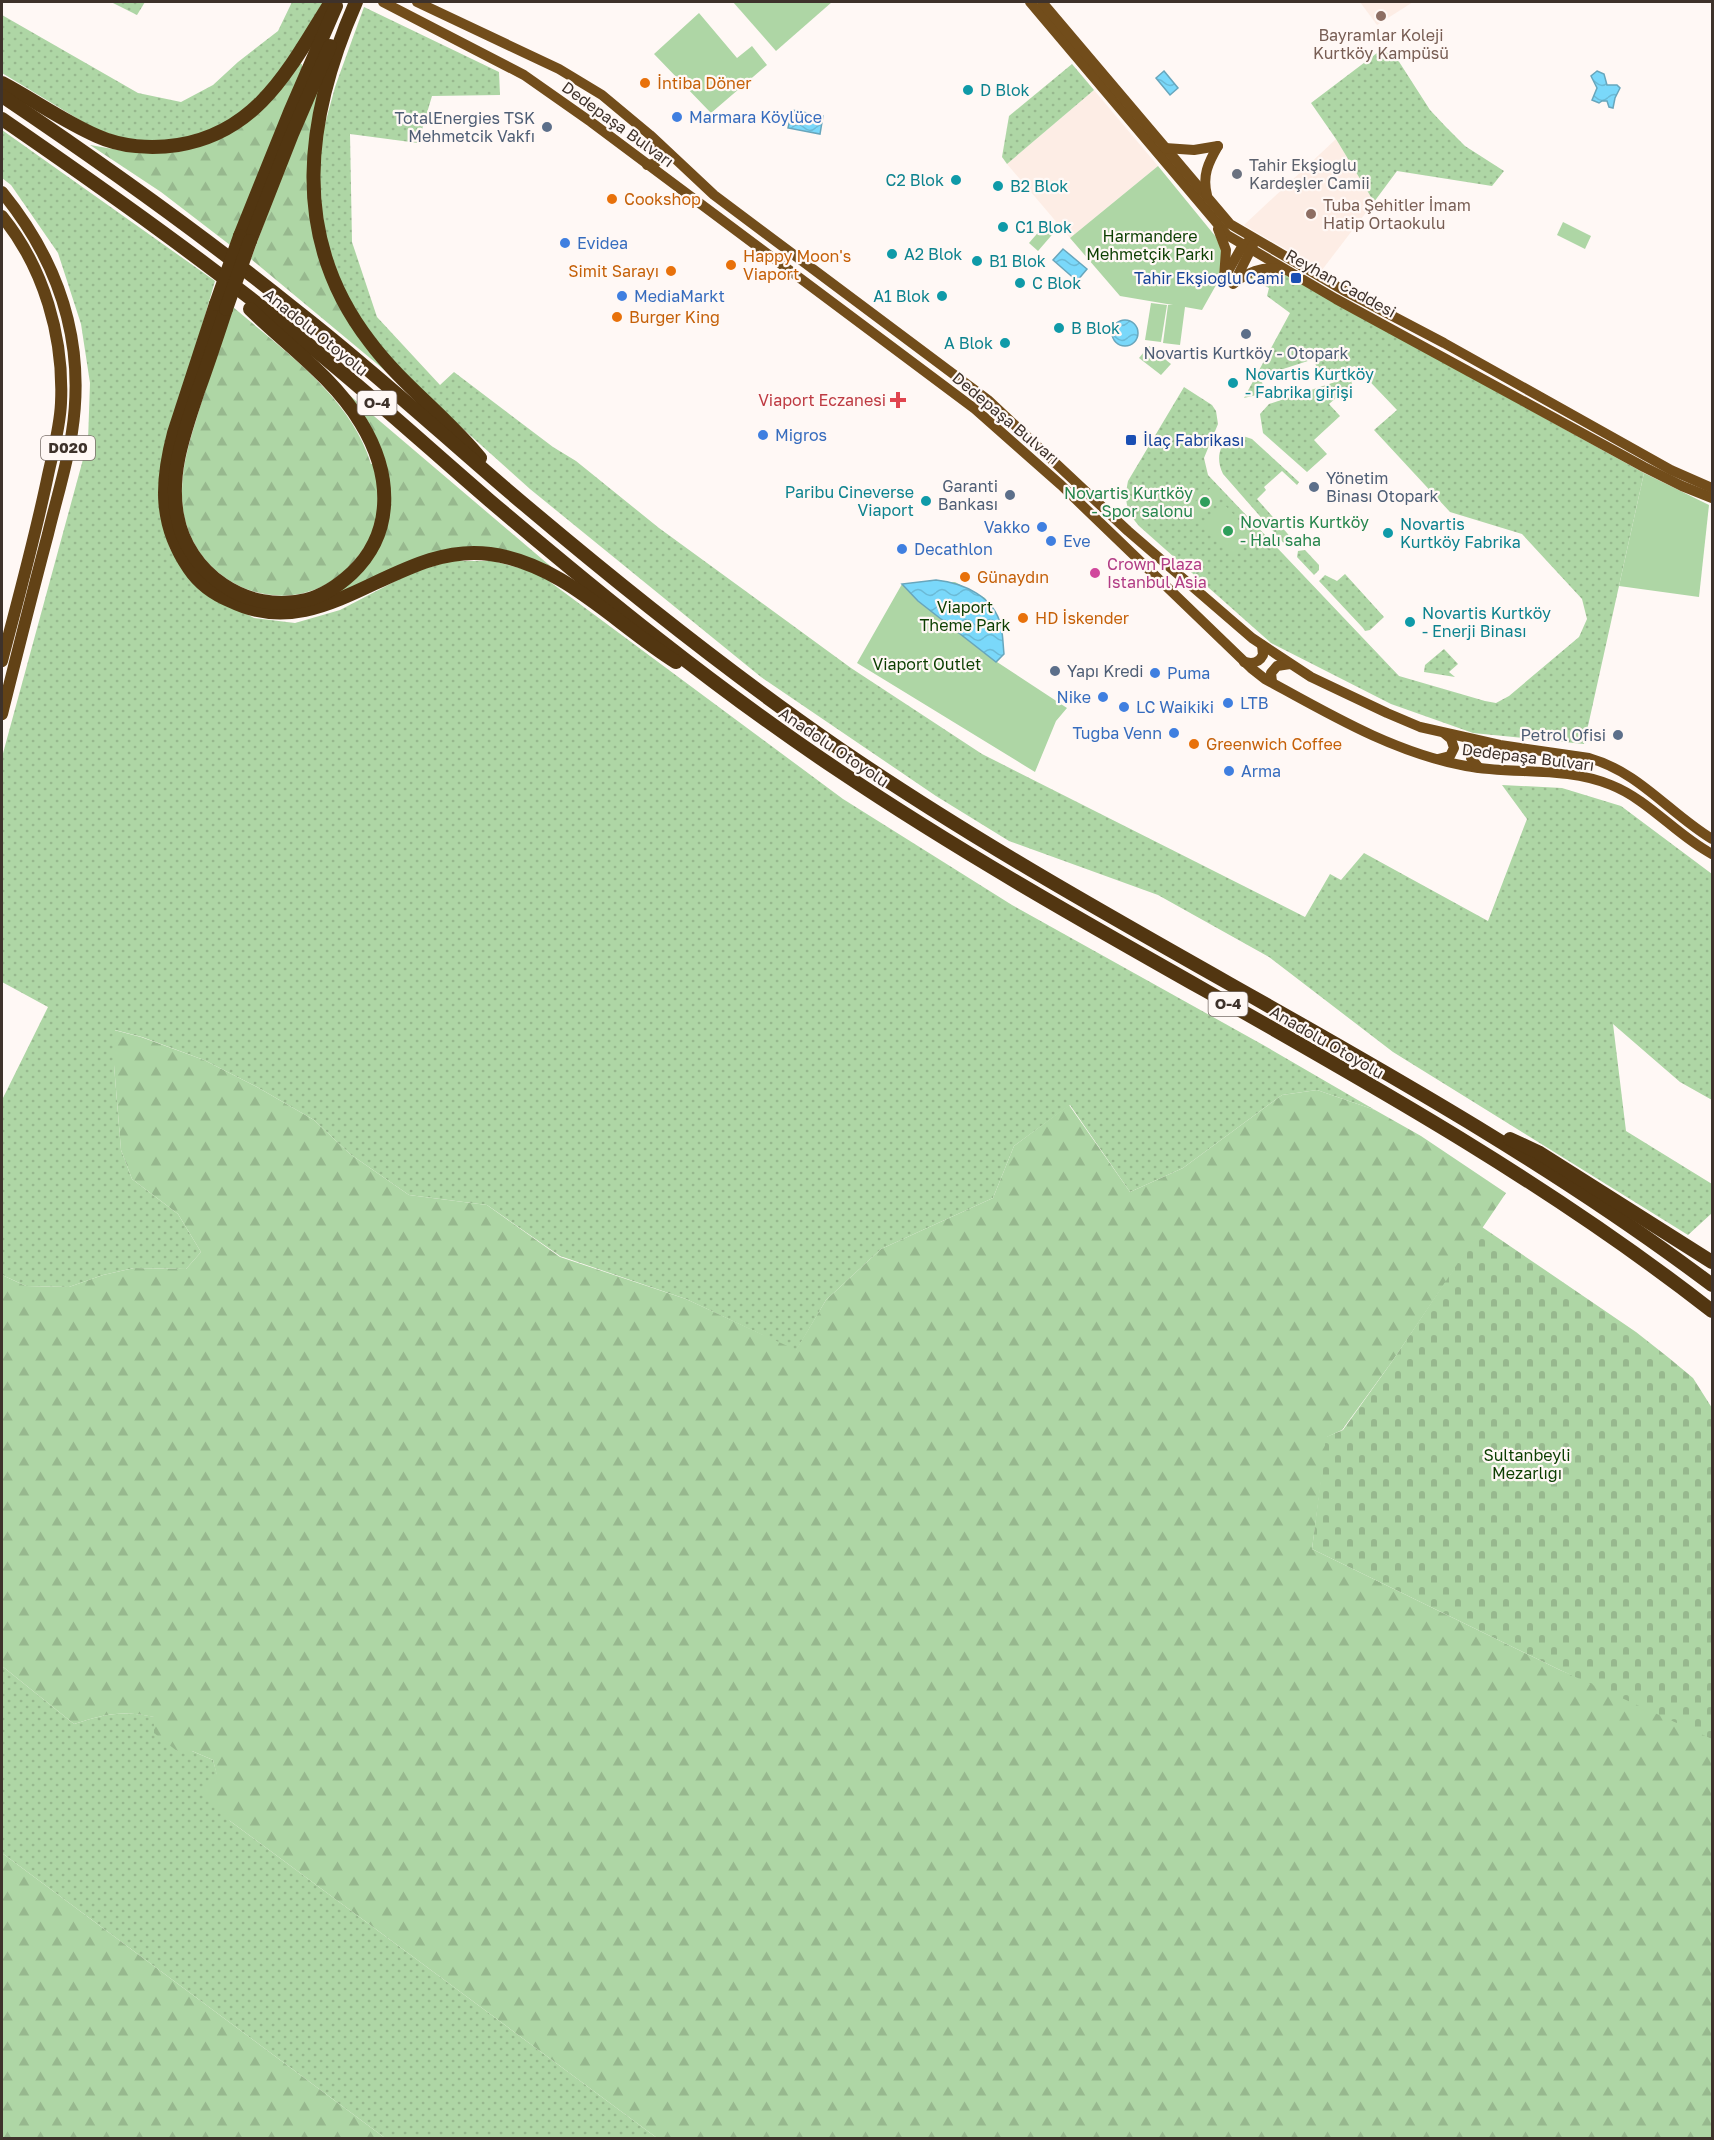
<svg xmlns="http://www.w3.org/2000/svg" width="1714" height="2140" font-family="'Golos Text',sans-serif">
<style>
.built{fill:#fdede5}
.grass{fill:url(#grass-dots)}
.forest{fill:url(#forest-firs)}
.cemetery{fill:url(#cemetery-stones)}
.green{fill:#aed6a5}
.water{fill:url(#water-waves);stroke:#68a6bc;stroke-width:1.5}
.lines{fill:none;stroke-linecap:round;stroke-linejoin:round}
.primary{stroke:#724d1b;stroke-width:10}
.trunk{stroke:#624216;stroke-width:12}
.motorway{stroke:#523611;stroke-width:14}
.motorway-bridge{stroke:#523611;stroke-width:14}
.education-dot{fill:#8d6e63;stroke:#fff8f5;stroke-width:2}
.food-dot{fill:#e8710a;stroke:#fff8f5;stroke-width:2}
.culture-dot{fill:#0f9aa8;stroke:#fff8f5;stroke-width:2}
.shop-dot{fill:#3f7fe0;stroke:#fff8f5;stroke-width:2}
.service-dot{fill:#5c6f8a;stroke:#fff8f5;stroke-width:2}
.worship-dot{fill:#6b7280;stroke:#fff8f5;stroke-width:2}
.transit-dot{fill:#1a4fb4;stroke:#fff8f5;stroke-width:2}
.health-dot{fill:#e0444e;stroke:#fff8f5;stroke-width:2}
.leisure-dot{fill:#2e9e5b;stroke:#fff8f5;stroke-width:2}
.hotel-dot{fill:#d1479c;stroke:#fff8f5;stroke-width:2}
.labels{text-anchor:middle;stroke-width:4.5;stroke-linejoin:round;paint-order:stroke}
.shield{fill:#fff8f5;stroke:#786d68;stroke-width:1.5}
.shield-label{font-size:15px;font-weight:bold;fill:#3e322b}
.education-label{font-size:16px;fill:#785e54;stroke:#fff8f5}
.food-label{font-size:16px;fill:#c56008;stroke:#fff8f5;text-anchor:start}
.culture-label{font-size:16px;fill:#0d838f;stroke:#fff8f5;text-anchor:start}
.shop-label{font-size:16px;fill:#366cbe;stroke:#fff8f5;text-anchor:start}
.service-label{font-size:16px;fill:#4e5e75;stroke:#fff8f5;text-anchor:end}
.street-label{font-size:16px;fill:#3e322b;stroke:#fff8f5}
.worship-label{font-size:16px;fill:#5b616d;stroke:#fff8f5;text-anchor:start}
.park-label{font-size:16px;fill:#0b3e00;stroke:#fff8f5}
.transit-label{font-size:16px;fill:#164399;stroke:#fff8f5;text-anchor:end}
.health-label{font-size:16px;fill:#be3a42;stroke:#fff8f5;text-anchor:end}
.leisure-label{font-size:16px;fill:#27864d;stroke:#fff8f5;text-anchor:end}
.hotel-label{font-size:16px;fill:#b23c85;stroke:#fff8f5;text-anchor:start}
</style>
<defs>
<pattern id="grass-dots" width="8" height="8" patternUnits="userSpaceOnUse" patternTransform="scale(1.5)"><rect width="8" height="8" fill="#aed6a5"/><path d="M2 2h.1M6 6h.1" fill="none" stroke="#97b88e" stroke-width="1.8" stroke-linecap="round"/></pattern>
<pattern id="forest-firs" width="22" height="20" patternUnits="userSpaceOnUse" patternTransform="scale(1.5)"><rect width="22" height="20" fill="#aed6a5"/><path d="M5 1l3.5 6h-7zM16 11l3.5 6h-7z" fill="#97b88e"/></pattern>
<pattern id="cemetery-stones" width="16" height="16" patternUnits="userSpaceOnUse" patternTransform="scale(1.5)"><rect width="16" height="16" fill="#aed6a5"/><path d="M2 7V4a2 2 0 0 1 4 0v3zM10 15v-3a2 2 0 0 1 4 0v3z" fill="#97b88e"/></pattern>
<pattern id="water-waves" width="16" height="10" patternUnits="userSpaceOnUse" patternTransform="scale(1.5)"><rect width="16" height="10" fill="#7ad8fa"/><path d="M0 5q4-4 8 0t8 0" fill="none" stroke="#6bbad6"/></pattern>
</defs>
<rect width="100%" height="100%" fill="#fff8f5"/>
<!-- built -->
<g class="built">
<path d="M 1360,2 L 1413,2 L 1377,25 Z"/>
<path d="M 1094,90 L 1158,166 L 1070,238 L 1007,164 Z"/>
<path d="M 1336,139 L 1374,202 L 1322,270 L 1244,225 Z"/>
</g>
<!-- grass -->
<g class="grass">
<path d="M 111,2 L 145,2 L 137,15 Z"/>
<path d="M 292,2 L 325,2 L 286,66 L 256,102 L 215,131 L 173,140 L 150,141 L 122,138 L 93,128 L 2,73 L 2,15 L 138,93 L 181,102 L 213,85 L 238,62 L 278,31 Z"/>
<path d="M 364,7 L 499,72 L 500,95 L 432,96 L 418,143 L 350,134 L 352,242 L 377,317 L 440,385 L 454,372 L 553,447 L 576,461 L 659,528 L 851,668 L 982,754 L 1305,917 L 1330,874 L 1341,880 L 1364,853 L 1488,921 L 1527,819 L 1502,785 L 1562,788 L 1621,806 L 1712,874 L 1712,1100 L 1680,1082 L 1613,1024 L 1626,1131 L 1712,1184 L 1712,1213 L 1688,1235 L 1393,1052 L 1269,957 L 1158,895 L 1009,841 L 936,796 L 761,677 L 530,489 L 404,376 L 363,326 L 338,277 L 325,239 L 319,185 L 321,139 L 335,87 Z"/>
<path d="M 1381,50 L 1396,57 L 1430,110 L 1446,127 L 1465,146 L 1504,171 L 1492,186 L 1397,171 L 1374,202 L 1336,139 L 1311,103 Z"/>
<path d="M 1072,64 L 1094,90 L 1007,164 L 1002,157 L 1009,116 Z"/>
<path d="M 2,130 L 215,281 L 167,447 L 160,504 L 170,549 L 206,593 L 254,618 L 295,623 L 340,610 L 413,572 L 451,561 L 493,561 L 538,573 L 843,799 L 1012,905 L 1265,1046 L 1375,1110 L 1317,1090 L 1282,1095 L 1183,1168 L 1130,1192 L 1070,1105 L 1014,1146 L 993,1198 L 881,1249 L 826,1300 L 796,1351 L 686,1299 L 560,1256 L 487,1205 L 409,1195 L 350,1154 L 314,1120 L 257,1087 L 204,1060 L 142,1037 L 115,1030 L 114,1065 L 121,1150 L 132,1179 L 178,1214 L 201,1252 L 186,1269 L 134,1268 L 103,1275 L 69,1287 L 26,1286 L 2,1275 L 2,1100 L 48,1007 L 2,982 L 2,757 L 88,441 L 90,383 L 81,324 L 58,253 L 11,185 L 2,178 Z"/>
<path d="M 1280,272 L 1644,473 L 1584,744 L 1473,733 L 1391,704 L 1271,643 L 1139,526 C 1126,511 1124,501 1128,481 L 1184,387 L 1212,405 L 1216,411 L 1218,424 L 1204,458 L 1208,475 L 1399,676 L 1485,701 L 1496,703 L 1509,696 L 1579,637 L 1587,619 L 1582,599 L 1522,534 L 1450,512 L 1374,430 L 1397,410 L 1355,366 L 1319,376 L 1314,359 L 1277,371 L 1262,382 L 1265,393 L 1244,398 L 1290,313 L 1267,296 L 1269,288 L 1250,278 L 1256,273 Z"/>
<path d="M 1347,378 L 1351,380 L 1352,384 L 1329,404 L 1340,416 L 1314,440 L 1327,454 L 1307,472 L 1263,433 L 1260,414 L 1269,404 Z"/>
<path d="M 1232,436 L 1243,436 L 1252,439 L 1299,482 L 1297,485 L 1282,471 L 1264,487 L 1266,490 L 1257,499 L 1294,541 L 1292,546 L 1287,547 L 1223,474 C 1216,460 1218,445 1232,436 Z"/>
<path d="M 1305,550 L 1319,565 L 1319,570 L 1314,575 L 1297,557 L 1298,551 Z"/>
<path d="M 1345,574 L 1384,617 L 1370,630 L 1365,631 L 1363,628 L 1319,581 L 1325,575 L 1337,581 Z"/>
<path d="M 1444,649 L 1458,664 L 1449,672 L 1455,677 L 1424,672 L 1425,665 Z"/>
<path d="M 2,1666 L 74,1724 C 106,1714 121,1710 155,1717 L 177,1751 L 192,1751 L 213,1760 L 230,1821 L 657,2138 L 385,2138 L 2,1853 Z"/>
</g>
<!-- forest -->
<g class="forest">
<path d="M 299,64 L 302,64 L 302,68 L 230,245 L 161,192 L 90,145 L 130,152 L 178,152 L 203,145 Z"/>
<path d="M 326,68 L 315,106 L 309,151 L 309,178 L 315,231 L 388,373 L 251,259 L 278,185 Z"/>
<path d="M 233,307 C 284,351 351,397 371,464 L 374,464 C 376,477 381,492 379,505 C 376,530 370,542 354,561 C 292,634 179,583 182,491 C 182,462 192,434 200,407 C 211,373 221,340 233,307 Z"/>
<path d="M 341,388 L 562,576 L 481,549 L 341,594 L 336,593 L 360,572 L 389,493 Z"/>
<path d="M 114,1030 L 141,1037 L 204,1060 L 257,1087 L 314,1120 L 350,1154 L 409,1195 L 487,1205 L 560,1257 L 686,1299 L 796,1350 L 826,1300 L 881,1249 L 993,1198 L 1014,1146 L 1069,1105 L 1130,1192 L 1183,1168 L 1282,1095 L 1317,1090 L 1375,1110 L 1421,1136 L 1506,1193 L 1391,1363 L 1342,1430 L 1327,1437 L 1312,1549 L 1560,1670 L 1712,1733 L 1712,2138 L 657,2138 L 230,1821 L 203,1791 L 217,1776 L 213,1760 L 192,1751 L 177,1751 L 154,1733 L 154,1717 C 121,1710 106,1714 74,1724 L 2,1666 L 2,1275 L 26,1286 L 69,1287 L 103,1275 L 134,1268 L 186,1269 L 201,1252 L 178,1214 L 132,1179 L 121,1150 L 114,1065 Z"/>
<path d="M 2,1853 L 385,2138 L 2,2138 Z"/>
</g>
<!-- cemetery -->
<path class="cemetery" d="M 1482,1227 L 1636,1332 L 1669,1358 L 1693,1378 L 1712,1408 L 1712,1739 L 1560,1670 L 1312,1549 L 1326,1437 L 1343,1430 L 1391,1363 Z"/>
<!-- green -->
<g class="green">
<path d="M 733,2 L 832,2 L 776,51 Z"/>
<path d="M 699,13 L 737,58 L 752,46 L 767,65 L 711,113 L 654,54 Z"/>
<path d="M 1158,166 L 1216,237 L 1222,252 L 1220,278 L 1202,310 L 1185,307 L 1180,345 L 1163,343 L 1168,305 L 1173,305 L 1120,296 L 1070,238 Z"/>
<path d="M 1048,221 L 1057,229 L 1038,251 L 1029,243 Z"/>
<path d="M 1563,222 L 1591,236 L 1585,249 L 1557,235 Z"/>
<path d="M 1151,303 L 1167,305 L 1161,342 L 1145,340 Z"/>
<path d="M 1149,346 L 1171,364 L 1161,375 L 1139,358 Z"/>
<path d="M 1644,473 L 1709,505 L 1699,597 L 1619,586 Z"/>
<path d="M 1215,484 L 1225,495 L 1196,521 L 1186,510 Z"/>
<path d="M 1224,504 L 1255,538 L 1233,558 L 1202,524 Z"/>
<path d="M 955,582 L 985,598 L 1001,624 L 1004,654 L 997,662 L 1067,708 L 1056,721 L 1035,772 L 857,663 L 902,584 Z"/>
</g>
<!-- water -->
<g class="water">
<path d="M 1164,71 L 1178,88 L 1170,95 L 1156,78 Z"/>
<path d="M 1597,71 L 1604,74 L 1607,85 L 1617,85 L 1620,88 L 1615,98 L 1613,108 L 1609,107 L 1607,101 L 1602,101 L 1599,103 L 1592,100 L 1597,88 L 1591,76 Z"/>
<path d="M 792,110 L 823,116 L 820,134 L 788,128 Z"/>
<path d="M 1063,249 L 1087,269 L 1077,281 L 1053,260 Z"/>
<circle cx="1125" cy="333" r="13"/>
<path d="M 936,580 C 963,583 994,596 1001,626 C 1003,635 1003,645 1004,654 L 996,662 L 918,601 L 902,584 Z"/>
</g>
<g class="lines">
<!-- primary -->
<g class="primary">
<path d="M 383,2 L 524,75 L 591,122 L 975,409 L 1061,485 L 1251,668 L 1265,679 C 1329,714 1394,753 1466,766 C 1514,775 1565,766 1611,785 C 1649,800 1676,835 1712,854"/>
<path d="M 417,2 L 559,69 L 602,95 L 650,135 L 714,195 L 988,400 L 1128,531 L 1252,638 L 1279,656 L 1311,677 L 1387,713 L 1420,727 L 1500,745 L 1589,758 C 1639,772 1669,813 1712,839"/>
<path d="M 1030,2 L 1227,235 L 1336,299 L 1644,467 L 1682,486 L 1712,498"/>
<path d="M 1042,2 L 1230,224 L 1343,290 L 1444,343 L 1671,470 L 1712,488"/>
<path d="M 1165,148 L 1194,150 L 1218,146"/>
<path d="M 647,165 C 661,164 662,156 659,144"/>
<path d="M 1207,195 C 1202,176 1208,163 1218,146"/>
<path d="M 1218,229 L 1226,250 L 1224,278"/>
<path d="M 1227,273 L 1243,245 L 1248,242"/>
<path d="M 1236,279 L 1253,245"/>
<path d="M 1233,284 C 1248,272 1261,266 1281,269"/>
<path d="M 1244,662 C 1253,664 1259,663 1263,655 L 1262,645"/>
<path d="M 1272,682 L 1271,673 L 1277,666 L 1290,664"/>
<path d="M 1438,759 L 1450,756 L 1454,748 L 1451,739 L 1445,734"/>
<path d="M 1479,768 L 1471,758 C 1471,748 1477,745 1486,743"/>
</g>
<!-- trunk -->
<g class="trunk">
<path d="M 2,192 C 59,262 86,341 72,432 C 67,466 56,500 48,534 C 32,594 17,654 2,714"/>
<path d="M 2,216 C 44,268 64,337 61,403 C 60,427 53,452 48,475 C 35,538 18,599 2,661"/>
</g>
<!-- motorway -->
<g class="motorway">
<path d="M 356,2 C 306,116 288,236 370,342 C 402,385 446,416 480,458"/>
<path d="M 2,83 C 34,100 63,121 97,136 C 121,147 151,149 178,145 C 260,132 291,65 331,2"/>
<path d="M 2,96 C 103,164 203,235 298,312 C 370,368 437,430 506,489 C 613,580 721,667 837,747 C 1120,941 1438,1078 1712,1285"/>
<path d="M 2,119 C 108,192 214,267 314,349 C 374,398 431,450 489,500 C 601,595 715,688 838,770 C 1122,961 1441,1099 1712,1311"/>
<path d="M 240,236 L 290,112 L 336,6"/>
<path d="M 250,241 L 292,134 L 330,46"/>
<path d="M 216,304 L 174,433 C 161,482 159,524 189,568 C 199,583 214,594 231,601 C 325,647 396,541 490,554 C 564,564 615,624 676,662"/>
<path d="M 226,309 C 217,336 208,364 198,391 C 185,431 169,472 177,515 C 187,573 247,615 306,600 C 323,596 339,585 352,573 C 396,531 391,472 361,423 C 334,378 287,345 250,309"/>
<path d="M 1510,1139 L 1538,1152 L 1712,1262"/>
</g>
<!-- motorway-bridge -->
<g class="motorway-bridge">
<path d="M 216,304 L 240,236"/>
<path d="M 226,309 L 250,241"/>
</g>
</g>
<!-- markers -->
<g class="education-dot">
<circle cx="1381" cy="16" r="6"/>
<circle cx="1311" cy="214" r="6"/>
</g>
<g class="food-dot">
<circle cx="645" cy="83" r="6"/>
<circle cx="612" cy="199" r="6"/>
<circle cx="731" cy="265" r="6"/>
<circle cx="671" cy="271" r="6"/>
<circle cx="617" cy="317" r="6"/>
<circle cx="965" cy="577" r="6"/>
<circle cx="1023" cy="618" r="6"/>
<circle cx="1194" cy="744" r="6"/>
</g>
<g class="culture-dot">
<circle cx="968" cy="90" r="6"/>
<circle cx="956" cy="180" r="6"/>
<circle cx="998" cy="186" r="6"/>
<circle cx="1003" cy="227" r="6"/>
<circle cx="892" cy="254" r="6"/>
<circle cx="977" cy="261" r="6"/>
<circle cx="1020" cy="283" r="6"/>
<circle cx="942" cy="296" r="6"/>
<circle cx="1059" cy="328" r="6"/>
<circle cx="1005" cy="343" r="6"/>
<circle cx="1233" cy="383" r="6"/>
<circle cx="926" cy="501" r="6"/>
<circle cx="1388" cy="533" r="6"/>
<circle cx="1410" cy="622" r="6"/>
</g>
<g class="shop-dot">
<circle cx="677" cy="117" r="6"/>
<circle cx="565" cy="243" r="6"/>
<circle cx="622" cy="296" r="6"/>
<circle cx="763" cy="435" r="6"/>
<circle cx="1042" cy="527" r="6"/>
<circle cx="1051" cy="541" r="6"/>
<circle cx="902" cy="549" r="6"/>
<circle cx="1155" cy="673" r="6"/>
<circle cx="1103" cy="697" r="6"/>
<circle cx="1228" cy="703" r="6"/>
<circle cx="1124" cy="707" r="6"/>
<circle cx="1174" cy="733" r="6"/>
<circle cx="1229" cy="771" r="6"/>
</g>
<g class="service-dot">
<circle cx="547" cy="127" r="6"/>
<circle cx="1246" cy="334" r="6"/>
<circle cx="1314" cy="487" r="6"/>
<circle cx="1010" cy="495" r="6"/>
<circle cx="1055" cy="671" r="6"/>
<circle cx="1618" cy="735" r="6"/>
</g>
<circle class="worship-dot" cx="1237" cy="174" r="6"/>
<g class="transit-dot">
<rect x="1290" y="272" width="12" height="12" rx="3"/>
<rect x="1125" y="434" width="12" height="12" rx="3"/>
</g>
<path class="health-dot" d="M895 391h6v6h6v6h-6v6h-6v-6h-6v-6h6z"/>
<g class="leisure-dot">
<circle cx="1205" cy="502" r="6"/>
<circle cx="1228" cy="531" r="6"/>
</g>
<circle class="hotel-dot" cx="1095" cy="573" r="6"/>
<g class="labels">
<!-- shield labels -->
<g class="shield">
<rect x="357.5" y="391" width="39" height="24" rx="4.5"/>
<rect x="41" y="436" width="54" height="24" rx="4.5"/>
<rect x="1208.5" y="992" width="39" height="24" rx="4.5"/>
</g>
<g class="shield-label">
<text x="377" y="408">O-4</text>
<text x="68" y="453">D020</text>
<text x="1228" y="1009">O-4</text>
</g>
<!-- education labels -->
<g class="education-label">
<text x="1381" y="41">Bayramlar Koleji<tspan x="1381" dy="18">Kurtköy Kampüsü</tspan></text>
<text x="1323" y="211" text-anchor="start">Tuba Şehitler İmam<tspan x="1323" dy="18">Hatip Ortaokulu</tspan></text>
</g>
<!-- food labels -->
<g class="food-label">
<text x="657" y="89">İntiba Döner</text>
<text x="624" y="205">Cookshop</text>
<text x="743" y="262">Happy Moon's<tspan x="743" dy="18">Viaport</tspan></text>
<text x="659" y="277" text-anchor="end">Simit Sarayı</text>
<text x="629" y="323">Burger King</text>
<text x="977" y="583">Günaydın</text>
<text x="1035" y="624">HD İskender</text>
<text x="1206" y="750">Greenwich Coffee</text>
</g>
<!-- culture labels -->
<g class="culture-label">
<text x="980" y="96">D Blok</text>
<text x="944" y="186" text-anchor="end">C2 Blok</text>
<text x="1010" y="192">B2 Blok</text>
<text x="1015" y="233">C1 Blok</text>
<text x="904" y="260">A2 Blok</text>
<text x="989" y="267">B1 Blok</text>
<text x="1032" y="289">C Blok</text>
<text x="930" y="302" text-anchor="end">A1 Blok</text>
<text x="1071" y="334">B Blok</text>
<text x="993" y="349" text-anchor="end">A Blok</text>
<text x="1245" y="380">Novartis Kurtköy<tspan x="1245" dy="18">- Fabrika girişi</tspan></text>
<text x="914" y="498" text-anchor="end">Paribu Cineverse<tspan x="914" dy="18">Viaport</tspan></text>
<text x="1400" y="530">Novartis<tspan x="1400" dy="18">Kurtköy Fabrika</tspan></text>
<text x="1422" y="619">Novartis Kurtköy<tspan x="1422" dy="18">- Enerji Binası</tspan></text>
</g>
<!-- shop labels -->
<g class="shop-label">
<text x="689" y="123">Marmara Köylüce</text>
<text x="577" y="249">Evidea</text>
<text x="634" y="302">MediaMarkt</text>
<text x="775" y="441">Migros</text>
<text x="1030" y="533" text-anchor="end">Vakko</text>
<text x="1063" y="547">Eve</text>
<text x="914" y="555">Decathlon</text>
<text x="1167" y="679">Puma</text>
<text x="1091" y="703" text-anchor="end">Nike</text>
<text x="1240" y="709">LTB</text>
<text x="1136" y="713">LC Waikiki</text>
<text x="1162" y="739" text-anchor="end">Tuğba Venn</text>
<text x="1241" y="777">Arma</text>
</g>
<!-- service labels -->
<g class="service-label">
<text x="535" y="124">TotalEnergies TSK<tspan x="535" dy="18">Mehmetcik Vakfı</tspan></text>
<text x="1246" y="359" text-anchor="middle">Novartis Kurtköy - Otopark</text>
<text x="1326" y="484" text-anchor="start">Yönetim<tspan x="1326" dy="18">Binası Otopark</tspan></text>
<text x="998" y="492">Garanti<tspan x="998" dy="18">Bankası</tspan></text>
<text x="1067" y="677" text-anchor="start">Yapı Kredi</text>
<text x="1606" y="741">Petrol Ofisi</text>
</g>
<!-- street labels -->
<g class="street-label">
<text transform="translate(618 124) rotate(36)" y="6">Dedepaşa Bulvarı</text>
<text transform="translate(1341 283) rotate(29)" y="6">Reyhan Caddesi</text>
<text transform="translate(316 332) rotate(39)" y="6">Anadolu Otoyolu</text>
<text transform="translate(1006 418) rotate(40)" y="6">Dedepaşa Bulvarı</text>
<text transform="translate(834 747) rotate(34)" y="6">Anadolu Otoyolu</text>
<text transform="translate(1528 757) rotate(7)" y="6">Dedepaşa Bulvarı</text>
<text transform="translate(1327 1042) rotate(30)" y="6">Anadolu Otoyolu</text>
</g>
<!-- worship labels -->
<g class="worship-label">
<text x="1249" y="171">Tahir Ekşioğlu<tspan x="1249" dy="18">Kardeşler Camii</tspan></text>
</g>
<!-- park labels -->
<g class="park-label">
<text x="1150" y="242">Harmandere<tspan x="1150" dy="18">Mehmetçik Parkı</tspan></text>
<text x="965" y="613">Viaport<tspan x="965" dy="18">Theme Park</tspan></text>
<text x="927" y="670">Viaport Outlet</text>
<text x="1527" y="1461">Sultanbeyli<tspan x="1527" dy="18">Mezarlığı</tspan></text>
</g>
<!-- transit labels -->
<g class="transit-label">
<text x="1284" y="284">Tahir Ekşioğlu Cami</text>
<text x="1143" y="446" text-anchor="start">İlaç Fabrikası</text>
</g>
<!-- health labels -->
<g class="health-label">
<text x="886" y="406">Viaport Eczanesi</text>
</g>
<!-- leisure labels -->
<g class="leisure-label">
<text x="1193" y="499">Novartis Kurtköy<tspan x="1193" dy="18">- Spor salonu</tspan></text>
<text x="1240" y="528" text-anchor="start">Novartis Kurtköy<tspan x="1240" dy="18">- Halı saha</tspan></text>
</g>
<!-- hotel labels -->
<g class="hotel-label">
<text x="1107" y="570">Crown Plaza<tspan x="1107" dy="18">Istanbul Asia</tspan></text>
</g>
</g>
<!-- border -->
<rect width="1714" height="2140" fill="none" stroke="#3e322b" stroke-width="6"/>
</svg>
